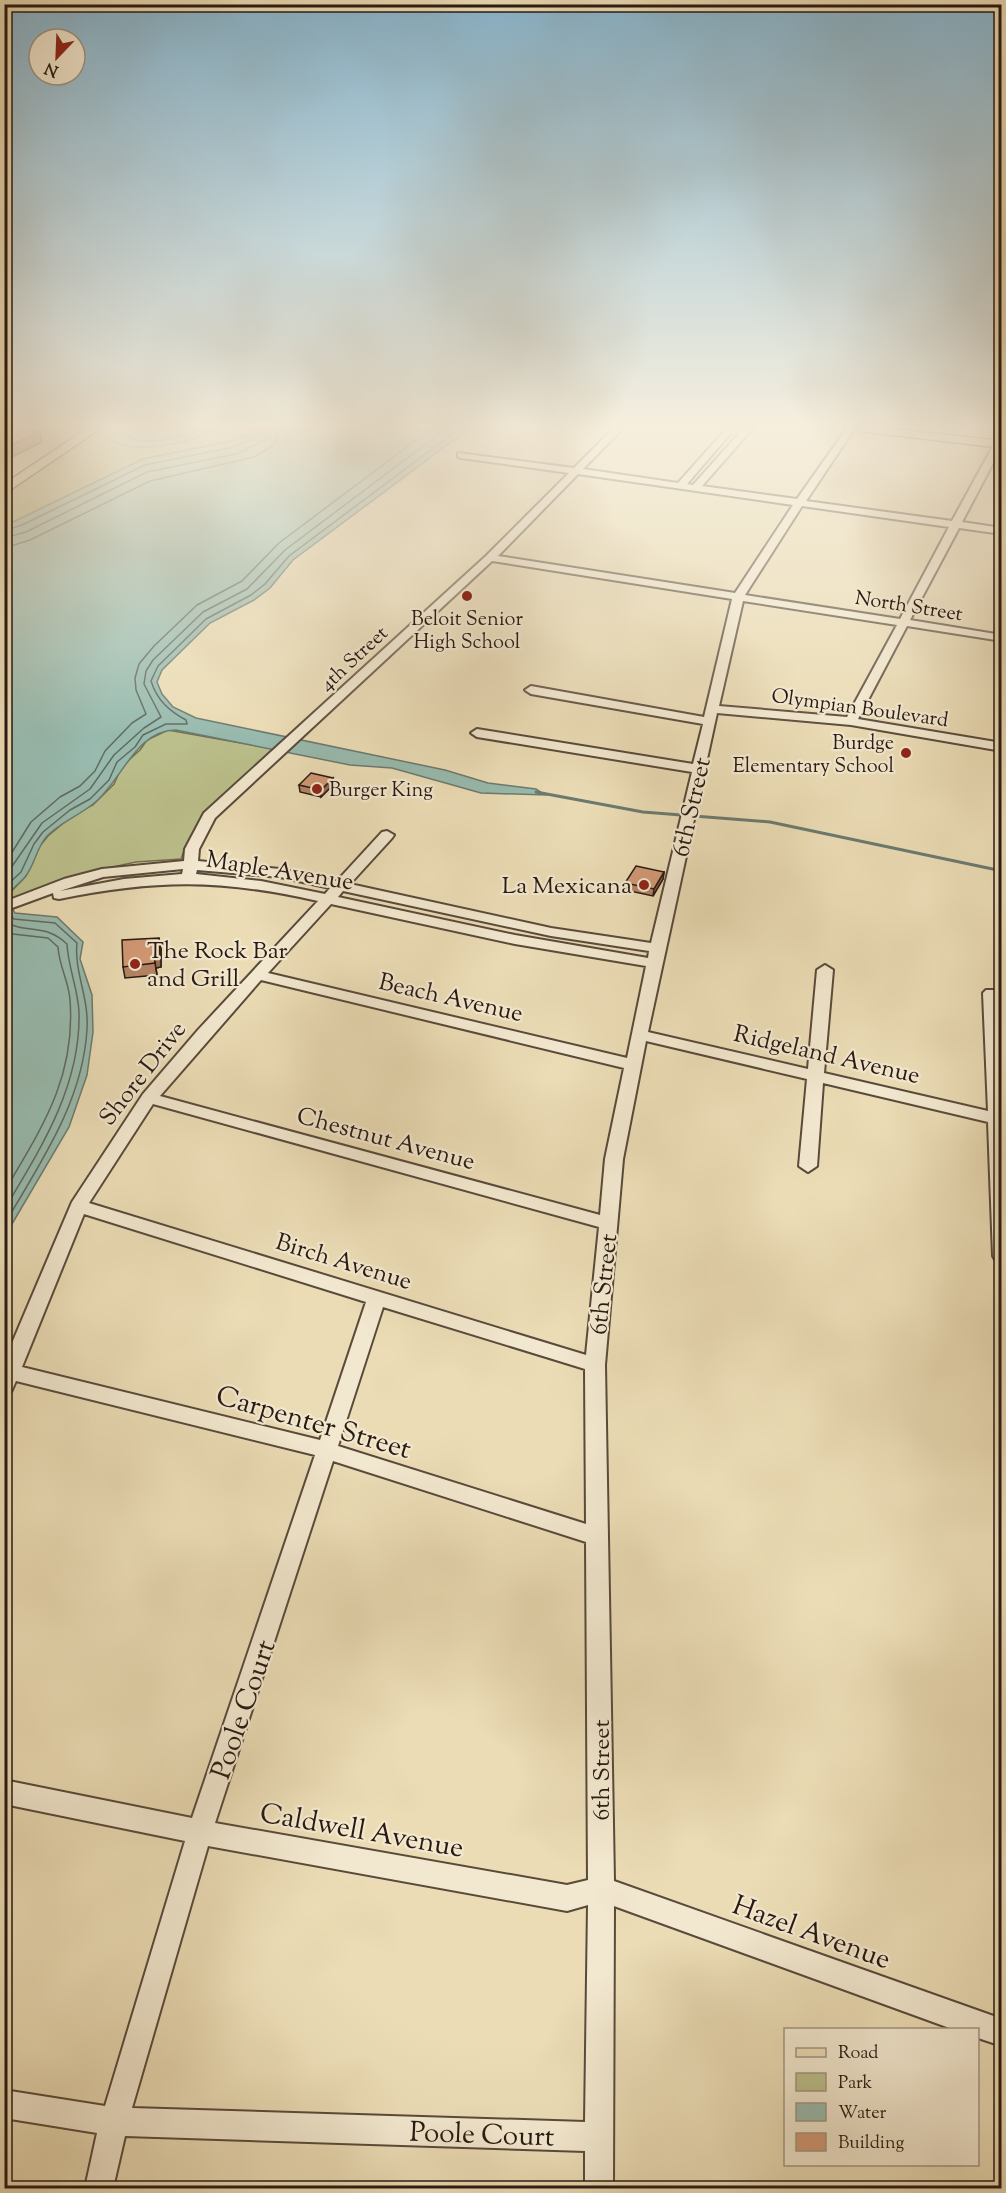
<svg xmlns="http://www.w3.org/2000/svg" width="1006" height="2193" font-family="'Sorts Mill Goudy',serif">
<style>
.green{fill:#bbbf8b;stroke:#726c4e;stroke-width:1.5}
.water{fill:#98bbaf;stroke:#6b7a70;stroke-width:1.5}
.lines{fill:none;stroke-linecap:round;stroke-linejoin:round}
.shore{stroke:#606a60;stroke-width:1.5}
.stream{stroke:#6b7a70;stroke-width:3}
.minor-casing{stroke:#594a3b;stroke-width:4}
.major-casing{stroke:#281912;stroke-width:3}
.minor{fill:#f2e8cf;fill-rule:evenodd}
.major{fill:#ebdcb5;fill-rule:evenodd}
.wall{fill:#b58465;stroke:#281912;stroke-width:1.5}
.shaded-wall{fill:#936b52;stroke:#281912;stroke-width:1.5}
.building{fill:#d29975;stroke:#281912;stroke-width:1.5}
.poi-dot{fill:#8f2418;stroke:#f2e8cf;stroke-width:2}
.labels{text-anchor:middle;stroke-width:4.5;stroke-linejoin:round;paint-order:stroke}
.far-street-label{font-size:20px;fill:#281912;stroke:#f2e8cf}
.far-poi-label{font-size:20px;fill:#281912;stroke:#f2e8cf}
.street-label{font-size:24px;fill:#281912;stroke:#f2e8cf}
.poi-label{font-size:24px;fill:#281912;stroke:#f2e8cf;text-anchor:end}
.near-street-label{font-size:28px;fill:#281912;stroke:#f2e8cf}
</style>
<rect width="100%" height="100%" fill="#ebdcb5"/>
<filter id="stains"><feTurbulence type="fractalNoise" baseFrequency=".00333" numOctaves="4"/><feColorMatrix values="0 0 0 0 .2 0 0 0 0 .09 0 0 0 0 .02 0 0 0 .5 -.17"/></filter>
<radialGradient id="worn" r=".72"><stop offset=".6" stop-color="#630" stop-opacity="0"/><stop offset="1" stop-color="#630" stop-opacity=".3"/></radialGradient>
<!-- green -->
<g class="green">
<path d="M 100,428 L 262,428 L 232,441 L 143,459 L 5,526 L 4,493 Z"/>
<path d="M 168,730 L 275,749 C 241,781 194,813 181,859 L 136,862 L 89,872 L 7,902 L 6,897 L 26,876 L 39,847 L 48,836 L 73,815 L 93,805 L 114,784 L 122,766 L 140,750 L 147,740 Z"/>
</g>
<!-- water -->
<g class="water">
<path d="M 135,428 L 220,428 C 189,443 137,457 106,438 Z"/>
<path d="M 262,428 L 470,428 L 293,560 L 270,588 L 254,600 L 210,623 L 162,670 L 157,682 L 162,694 L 173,707 L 196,718 L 445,770 L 488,783 L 536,789 L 545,795 L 481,793 L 392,768 L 350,765 L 176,730 C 135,730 121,783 93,804 C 78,816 61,822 47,836 C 36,848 35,865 25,877 C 19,884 11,889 6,897 L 15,913 L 57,917 L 83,942 L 80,959 L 92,995 L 93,1032 L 87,1075 L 69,1127 L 5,1236 L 5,526 L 143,459 L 232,441 Z"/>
</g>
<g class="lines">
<!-- shore -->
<g class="shore">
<path d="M 133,428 L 129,437 C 151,448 182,435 204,428"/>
<path d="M 4,531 L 22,525 L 145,465 L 233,447 L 260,436 L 264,428"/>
<path d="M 4,538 L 26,532 L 147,472 L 236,454 L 267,439 L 271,428"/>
<path d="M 4,548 L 30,540 L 150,481 L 254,457 L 274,445 L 280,428"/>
<path d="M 4,865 L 31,822 L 60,797 L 80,786 L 95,771 L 105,751 L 132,723 L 146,714 L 136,690 L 135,678 L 139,664 L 154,646 L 197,605 L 242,581 L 279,543 L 432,428"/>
<path d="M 4,878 L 42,823 L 90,789 L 114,755 L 144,728 L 161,717 L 144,684 L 146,671 L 153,660 L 203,612 L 247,589 L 285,550 L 447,428"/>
<path d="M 4,888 L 21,872 L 34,844 L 43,832 L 70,810 L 90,799 L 109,780 L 117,762 L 135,747 L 143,735 L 166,724 L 187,724 L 186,720 C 169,711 157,700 151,681 L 158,666 L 206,619 L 251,595 L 265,584 L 289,556 L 460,428"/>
<path d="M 4,921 C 27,935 43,922 67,944 C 68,967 78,989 79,1012 C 81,1086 41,1148 4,1210"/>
<path d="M 4,933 L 48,938 L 58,947 C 59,966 69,982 70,1000 C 76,1078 41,1129 4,1192"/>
<path d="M 4,1225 C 40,1163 83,1102 87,1029 C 89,997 74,972 77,943 L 55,923 L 14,919 L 7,912"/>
</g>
<!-- stream -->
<path class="stream" d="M 536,792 L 643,812 L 770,822 L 1002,871"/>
<defs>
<path id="minor" d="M 614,428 L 623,428 L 583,469 L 678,483 L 727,428 L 735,428 L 687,484 L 693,485 L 744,428 L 753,428 L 702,486 L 797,499 L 847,428 L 855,428 L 806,501 L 952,521 L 998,437 L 1002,434 L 1002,446 L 962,522 L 1002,528 L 1002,534 L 959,528 L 910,620 L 1002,635 L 1002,641 L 907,626 L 858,719 L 1002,743 L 1002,751 L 851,725 L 717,713 L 648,1032 L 808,1069 L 817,970 L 825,965 L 833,970 L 824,1073 L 988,1111 L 983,993 L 986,990 L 996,990 L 1002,1053 L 1002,1262 L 996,1261 L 993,1256 L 988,1122 L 823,1083 L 817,1166 L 808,1172 L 799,1166 L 807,1079 L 646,1041 L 623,1159 L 605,1365 L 614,1881 L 1002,2019 L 1002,2046 L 978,2038 L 978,2030 L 955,2030 L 614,1906 L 613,2188 L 585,2188 L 585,2151 L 125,2136 L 113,2188 L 85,2188 L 97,2133 L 4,2118 L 4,2090 L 105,2106 L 185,1841 L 4,1804 L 4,1780 L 192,1818 L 315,1455 L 16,1381 L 11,1392 L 4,1394 L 4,1362 L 72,1202 L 143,1094 L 198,1030 L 318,901 C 220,879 158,879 59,899 L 54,898 L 53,893 L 4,911 L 4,902 L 64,879 L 102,869 L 184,861 L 185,849 L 204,813 L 486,556 L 569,473 L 461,458 L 458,457 L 458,453 L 574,468 ZM 578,474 L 793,505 L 735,593 L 498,556 ZM 802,506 L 949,527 L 900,619 L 745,595 ZM 492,561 L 732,599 L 704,717 L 531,686 L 525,690 L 531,694 L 703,724 L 693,764 L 477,729 L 471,733 L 477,737 L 692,772 L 651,943 L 551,928 L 350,884 L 392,838 L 394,835 L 387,831 L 382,832 L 337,881 L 280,869 L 198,861 L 199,849 L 215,818 ZM 743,601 L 897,625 L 847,717 L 719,706 ZM 183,869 L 182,874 L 124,879 L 60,891 L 103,877 ZM 197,870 L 280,877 L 330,888 L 325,894 L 261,881 L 196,874 ZM 343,891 L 551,936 L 649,951 L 648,958 L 515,935 L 338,897 ZM 331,904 L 515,944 L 646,966 L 627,1058 L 268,973 ZM 261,980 L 624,1068 L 605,1159 L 600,1215 L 160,1096 ZM 153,1104 L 599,1227 L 586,1355 L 89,1203 ZM 84,1214 L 366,1302 L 320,1440 L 22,1367 ZM 383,1307 L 585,1369 L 586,1524 L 338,1446 ZM 333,1461 L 586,1542 L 588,1880 L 567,1885 L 215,1823 ZM 208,1846 L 567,1911 L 588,1905 L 585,2122 L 132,2108 Z"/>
<g id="major">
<path d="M 88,428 L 101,428 L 4,494 L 4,484 Z"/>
<path d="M 853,428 L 885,428 L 1002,441 L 1002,448 L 859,431 Z"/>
</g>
</defs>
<!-- minor casing -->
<use href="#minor" class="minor-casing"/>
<!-- major casing -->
<use href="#major" class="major-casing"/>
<!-- minor -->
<use href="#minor" class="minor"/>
<!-- major -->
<use href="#major" class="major"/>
</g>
<!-- wall -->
<g class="wall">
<path d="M 333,778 L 333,785 L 321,797 L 300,792 L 299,785 Z"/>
<path d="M 664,872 L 663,879 L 653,896 L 625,890 L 625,883 Z"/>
<path d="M 161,949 L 161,967 L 156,968 L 157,975 L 125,978 L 123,967 Z"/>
</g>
<!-- shaded-wall -->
<g class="shaded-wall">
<path d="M 40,431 L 42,442 L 4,461 L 4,449 Z"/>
<path d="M 333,778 L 333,785 L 321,797 L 321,790 Z"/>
<path d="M 664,872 L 663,879 L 653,896 L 654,889 Z"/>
<path d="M 159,938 L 161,949 L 161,967 L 156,968 L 157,975 L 154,957 Z"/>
</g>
<!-- building -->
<g class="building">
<path d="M 16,428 L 40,431 L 4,449 L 4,434 Z"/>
<path d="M 311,773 L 333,778 L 321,790 L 299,785 Z"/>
<path d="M 636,866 L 664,872 L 654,889 L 625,883 Z"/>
<path d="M 159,938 L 160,956 L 154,957 L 155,963 L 123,967 L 122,940 Z"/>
</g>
<!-- sky -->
<linearGradient id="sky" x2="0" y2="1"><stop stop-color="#88b7d1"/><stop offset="0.58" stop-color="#f6efde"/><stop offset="1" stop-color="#f6efde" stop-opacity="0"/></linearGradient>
<rect width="1006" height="735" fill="url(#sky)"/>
<!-- markers -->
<g class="poi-dot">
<circle cx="467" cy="596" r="6"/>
<circle cx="906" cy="753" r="6"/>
<circle cx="317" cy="789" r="6"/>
<circle cx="644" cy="885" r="6"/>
<circle cx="135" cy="964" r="6"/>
</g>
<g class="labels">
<!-- far-street labels -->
<g class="far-street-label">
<text transform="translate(909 605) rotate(9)" y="7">North Street</text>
<text transform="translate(353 658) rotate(-43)" y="7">4th Street</text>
<text transform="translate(860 707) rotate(8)" y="7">Olympian Boulevard</text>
</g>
<!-- far-poi labels -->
<g class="far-poi-label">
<text x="467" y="625">Beloit Senior<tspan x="467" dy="23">High School</tspan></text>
<text x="894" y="749" text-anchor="end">Burdge<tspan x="894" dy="23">Elementary School</tspan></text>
<text x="329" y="796" text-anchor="start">Burger King</text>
</g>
<!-- street labels -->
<g class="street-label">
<text transform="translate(691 807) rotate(-77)" y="8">6th Street</text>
<text transform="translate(280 870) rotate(9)" y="8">Maple Avenue</text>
<text transform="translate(451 997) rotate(13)" y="8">Beach Avenue</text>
<text transform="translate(827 1054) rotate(13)" y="8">Ridgeland Avenue</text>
<text transform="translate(142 1073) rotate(-52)" y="8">Shore Drive</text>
<text transform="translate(386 1138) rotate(15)" y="8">Chestnut Avenue</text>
<text transform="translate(344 1261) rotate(17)" y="8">Birch Avenue</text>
<text transform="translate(603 1284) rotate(-84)" y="8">6th Street</text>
<text transform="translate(601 1770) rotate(-90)" y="8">6th Street</text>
</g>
<!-- poi labels -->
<g class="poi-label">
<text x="632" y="893">La Mexicana</text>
<text x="147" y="958" text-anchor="start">The Rock Bar<tspan x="147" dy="28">and Grill</tspan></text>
</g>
<!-- near-street labels -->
<g class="near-street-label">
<text transform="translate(314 1421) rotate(16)" y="10">Carpenter Street</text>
<text transform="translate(242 1709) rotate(-71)" y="10">Poole Court</text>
<text transform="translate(362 1829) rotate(10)" y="10">Caldwell Avenue</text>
<text transform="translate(812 1931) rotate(20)" y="10">Hazel Avenue</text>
<text transform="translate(482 2133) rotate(2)" y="10">Poole Court</text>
</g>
</g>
<!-- margin -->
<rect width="1006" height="2193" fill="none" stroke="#ebdcb5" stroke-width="24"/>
<rect x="6" y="6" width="994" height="2181" fill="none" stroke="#281912" stroke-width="3"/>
<rect x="12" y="12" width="982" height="2169" fill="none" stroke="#281912" stroke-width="1.5"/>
<!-- legend -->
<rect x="784" y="2028" width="195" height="138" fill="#f2e8cf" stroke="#a19583" stroke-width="1.5"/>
<rect x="796" y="2048" width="30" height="9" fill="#ebdcb5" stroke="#a19583" stroke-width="1.5"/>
<text x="838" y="2058" font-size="18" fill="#281912">Road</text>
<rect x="796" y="2073" width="30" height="18" fill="#bbbf8b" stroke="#a19583" stroke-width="1.5"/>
<text x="838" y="2088" font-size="18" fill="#281912">Park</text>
<rect x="796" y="2103" width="30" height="18" fill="#98bbaf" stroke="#a19583" stroke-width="1.5"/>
<text x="838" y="2118" font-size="18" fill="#281912">Water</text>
<rect x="796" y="2133" width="30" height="18" fill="#d29975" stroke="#a19583" stroke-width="1.5"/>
<text x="838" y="2148" font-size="18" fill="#281912">Building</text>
<!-- north arrow -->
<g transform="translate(57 57) rotate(203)"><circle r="28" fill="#f2e8cf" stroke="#a19583" stroke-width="1.5"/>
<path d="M0-4.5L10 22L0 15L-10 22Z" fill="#8f2418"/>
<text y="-9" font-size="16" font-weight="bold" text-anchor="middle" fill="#281912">N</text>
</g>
<rect width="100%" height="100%" filter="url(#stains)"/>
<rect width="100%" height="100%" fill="url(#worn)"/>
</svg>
